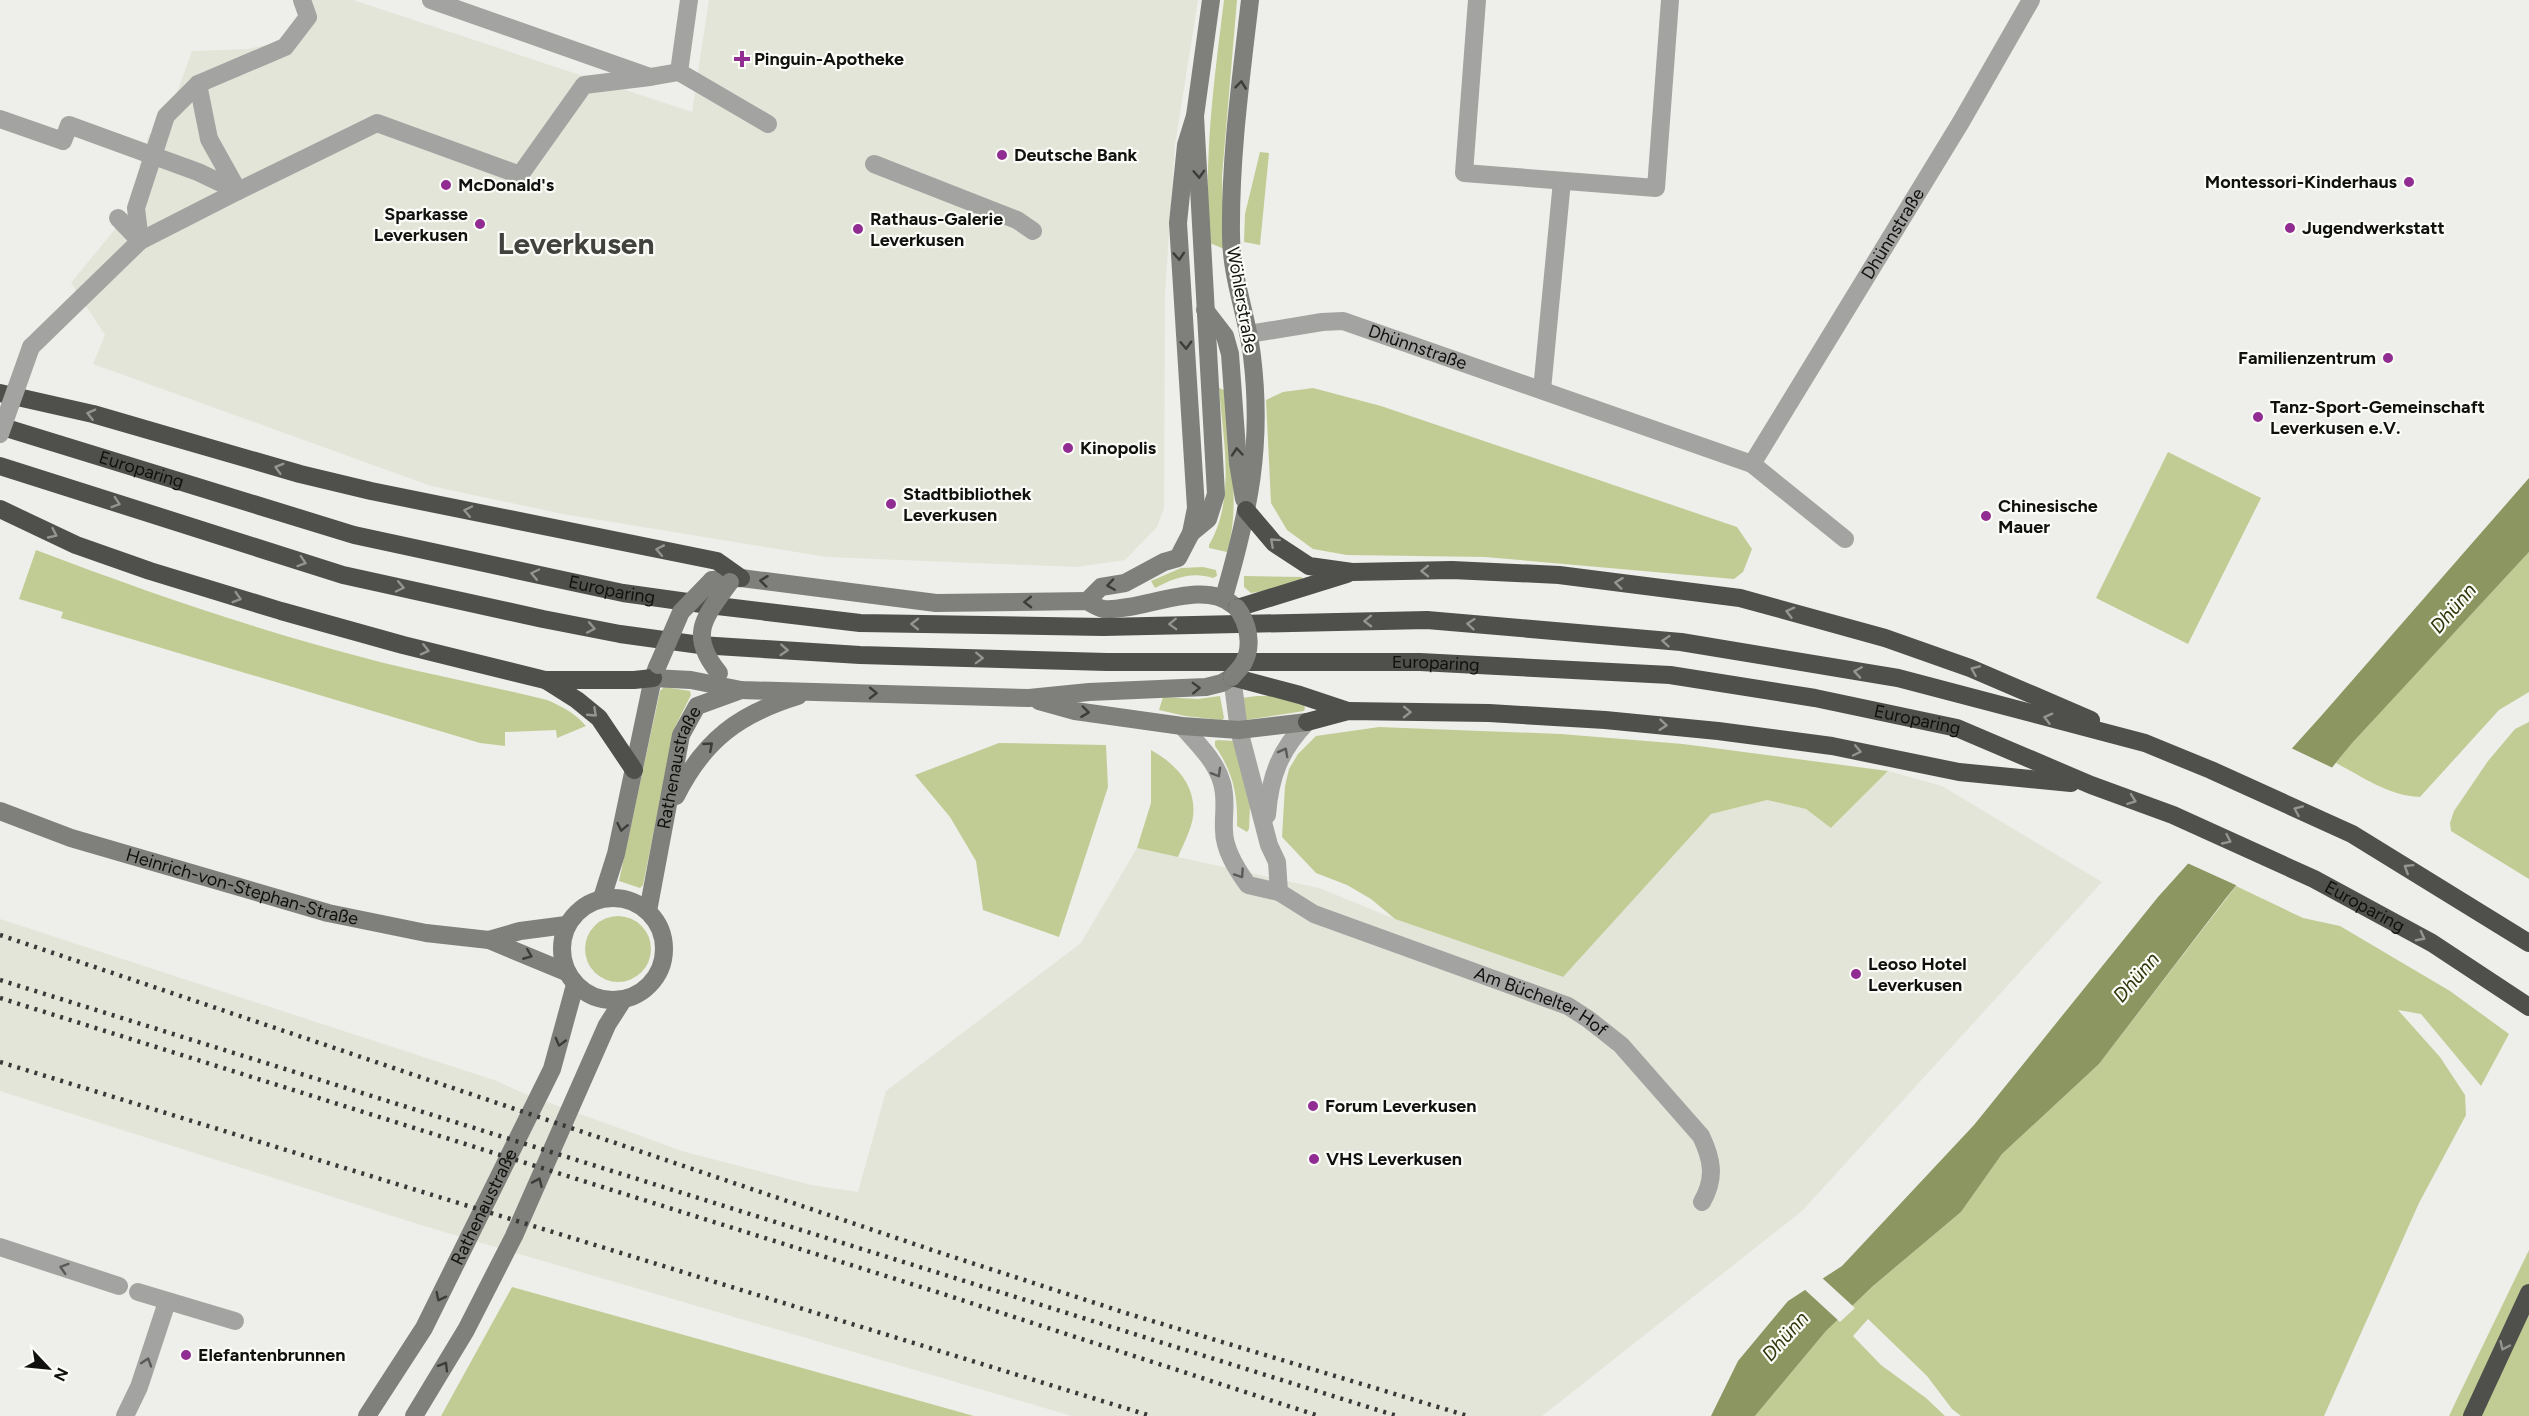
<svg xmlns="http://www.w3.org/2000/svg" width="2529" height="1416" font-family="Figtree,sans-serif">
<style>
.built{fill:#e2e5d8}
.green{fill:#c1cc95}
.water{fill:#8c9660}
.pier{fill:#eeefea}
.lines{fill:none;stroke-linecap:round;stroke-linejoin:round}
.street{stroke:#a3a3a1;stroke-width:18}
.secondary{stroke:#7f7f7c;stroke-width:18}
.highway{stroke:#4f504c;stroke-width:18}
.rail{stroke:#393938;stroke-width:4.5;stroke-dasharray:3 6;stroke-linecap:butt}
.street-bridge{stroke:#a3a3a1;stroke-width:18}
.secondary-bridge{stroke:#7f7f7c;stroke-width:18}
.oneway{stroke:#3c3c3b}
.oneway2{stroke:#949590}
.oneway3{stroke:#5a5a58}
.poi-dot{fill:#912c92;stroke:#fbfcf7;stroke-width:2}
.labels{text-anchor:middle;stroke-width:4.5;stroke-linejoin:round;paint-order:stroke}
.poi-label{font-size:18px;font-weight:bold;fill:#10100f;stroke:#fbfcf7;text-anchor:start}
.street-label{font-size:18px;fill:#10100f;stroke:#fbfcf7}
.water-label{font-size:20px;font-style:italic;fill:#31370c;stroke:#fbfcf7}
.town-label{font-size:30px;font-weight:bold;fill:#41423e;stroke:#fbfcf7}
</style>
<rect width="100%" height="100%" fill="#eeefea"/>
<!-- built -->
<g class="built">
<path d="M 308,0 L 353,0 L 692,112 L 709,0 L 1198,0 L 1175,145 L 1165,293 L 1164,508 L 1157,527 L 1125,560 L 1076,567 L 827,557 L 563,514 L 431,486 L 93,364 L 105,335 L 71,283 L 125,217 L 149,170 L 139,166 L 149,134 L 160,139 L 192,51 L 247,49 L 271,44 L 291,32 Z"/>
<path d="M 1888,771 L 1942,786 L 2102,882 L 1802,1211 L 1542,1416 L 1072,1416 L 424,1226 L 0,1091 L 0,919 L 494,1080 L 528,1095 L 682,1151 L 811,1185 L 858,1192 L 886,1091 L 1081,943 L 1137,848 L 1319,888 L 1395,919 L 1562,977 L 1711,814 L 1767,800 L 1806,809 L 1832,828 Z"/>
</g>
<!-- green -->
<g class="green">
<path d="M 1224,0 L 1237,0 L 1222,176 L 1224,249 L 1210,243 C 1203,162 1214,81 1224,0 Z"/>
<path d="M 1260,152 L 1269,153 L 1260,245 L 1244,242 L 1245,214 Z"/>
<path d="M 1219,388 L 1226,391 C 1229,438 1241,509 1227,552 L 1209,548 L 1209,545 C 1236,499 1223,440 1219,388 Z"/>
<path d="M 1313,388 L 1381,406 L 1737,527 L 1752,549 L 1743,572 L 1734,579 L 1485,557 L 1347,555 L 1313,549 L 1287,530 L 1271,503 L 1266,400 L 1283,392 Z"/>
<path d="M 2168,452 L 2261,498 L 2188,644 L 2096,598 Z"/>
<path d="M 36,550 C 144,591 253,629 365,658 C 425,674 487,685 547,700 C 563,707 575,713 586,726 L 557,738 L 556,730 L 505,732 L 505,746 L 480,743 L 61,618 L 63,612 L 19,599 Z"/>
<path d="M 2529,552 L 2529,692 L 2499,710 L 2420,797 C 2389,796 2363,777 2336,763 L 2352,742 Z"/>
<path d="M 1203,567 L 1216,570 L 1217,576 L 1213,578 C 1192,571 1174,578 1155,588 L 1151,581 L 1181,568 Z"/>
<path d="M 1244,576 L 1302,577 L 1302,579 L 1271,590 L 1251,593 L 1244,587 Z"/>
<path d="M 664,687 L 690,691 L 691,695 L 675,727 L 643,885 L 640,888 L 619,881 L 660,691 Z"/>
<path d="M 1220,696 L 1224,718 L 1222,720 L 1185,716 L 1159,710 L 1163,697 L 1198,699 Z"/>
<path d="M 1257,696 L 1273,696 L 1304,705 L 1305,708 L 1304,711 L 1246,720 L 1241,698 Z"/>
<path d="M 2529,722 L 2529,879 L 2451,831 L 2450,823 L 2454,811 L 2488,761 L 2515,729 Z"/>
<path d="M 1379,727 L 1561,734 L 1683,744 L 1888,771 L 1831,828 L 1806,809 L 1767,800 L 1711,814 L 1563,977 L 1395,919 L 1371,899 L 1347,885 L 1316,873 L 1282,837 L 1285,786 L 1289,769 L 1298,754 L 1316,736 Z"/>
<path d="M 1218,740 L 1234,741 L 1250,806 L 1249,829 L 1247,832 L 1237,826 C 1238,795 1233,772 1215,746 L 1215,741 Z"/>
<path d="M 999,743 L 1106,745 L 1108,787 L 1059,937 L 983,910 L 976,861 L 950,817 L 915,775 Z"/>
<path d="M 1151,750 C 1176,764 1197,786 1193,817 C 1191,830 1183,845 1178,857 L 1137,848 L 1151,803 Z"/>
<path d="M 2236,886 L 2303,918 L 2340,926 L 2450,991 L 2509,1034 L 2481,1086 L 2421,1014 L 2398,1010 L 2440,1057 L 2465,1095 L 2466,1115 L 2419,1203 L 2324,1416 L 1961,1416 L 1952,1409 L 1927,1376 L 1868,1319 L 1853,1336 L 1881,1365 L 1926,1398 L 1945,1416 L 1755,1416 L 1826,1331 L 1873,1286 L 1961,1212 L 2002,1154 L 2099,1064 Z"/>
<circle cx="618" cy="949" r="33"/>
<path d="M 2529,1250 L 2529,1416 L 2449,1416 L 2457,1399 Z"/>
<path d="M 512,1287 L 974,1416 L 441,1416 Z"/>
</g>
<!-- water -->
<path class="water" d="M 2529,478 L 2529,552 L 2352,743 L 2226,898 L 2099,1064 L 2002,1154 L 1961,1212 L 1873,1286 L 1826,1331 L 1755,1416 L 1711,1416 L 1738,1361 L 1788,1301 L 1842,1266 L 1974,1125 L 2158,897 L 2322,715 Z"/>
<!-- pier -->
<g class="pier">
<path d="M 2289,747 L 2335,769 L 2240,887 L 2185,862 Z"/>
<path d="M 1820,1276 L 1855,1308 L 1840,1322 L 1803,1288 Z"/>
</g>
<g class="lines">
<!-- street -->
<g class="street">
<path d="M 431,0 L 650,77 L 679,72"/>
<path d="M 689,0 L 679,72 L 768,124"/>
<path d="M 1477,0 L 1464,173 L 1656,188 L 1670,0"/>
<path d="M 198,84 L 209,139 L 238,191"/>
<path d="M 0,119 L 63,141 L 69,125 L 198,172 L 238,191"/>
<path d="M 874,164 L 1017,220 L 1033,231"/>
<path d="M 118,218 L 140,241"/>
<path d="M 140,241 L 136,208 L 166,116 L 198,84 L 285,47 L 308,17 L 302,0"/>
<path id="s1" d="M 1249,334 L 1322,322 L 1343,321 L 1752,464 L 1845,539"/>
<path d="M 31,347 L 140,241 L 238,191 L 377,123 L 520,175 L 584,85 L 650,77"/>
<path d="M 1542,390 L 1562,181"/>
<path id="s2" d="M 1752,464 L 1961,122 L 2031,0"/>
<path d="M 1232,677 L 1239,730 L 1269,845 L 1277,862 L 1279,892"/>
<path id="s3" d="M 1182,726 C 1197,743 1216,761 1222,783 C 1227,800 1223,814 1224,830 C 1224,850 1237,870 1248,885 L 1279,892 L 1314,914 L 1568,1006 L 1588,1019 L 1621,1045 L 1701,1136 C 1712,1159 1716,1178 1702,1202"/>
<path d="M 1267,815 C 1270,776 1280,750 1307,722"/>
<path d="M 0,1247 L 119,1286"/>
<path d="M 138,1292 L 235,1321"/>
<path d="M 125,1416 L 139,1387 L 167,1302"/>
</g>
<!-- secondary -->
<g class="secondary">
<path d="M 1205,310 L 1225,336 L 1230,354 L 1238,463 L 1244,499"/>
<path d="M 1191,533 L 1208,519 L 1216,494 L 1195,116 L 1211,0"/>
<path d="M 712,580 L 741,578 L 936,603 L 1087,601 C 1092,604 1098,608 1104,609 C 1142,612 1202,578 1233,605"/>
<path d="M 1224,597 C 1249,511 1263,446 1252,356 C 1247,315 1231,276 1231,235 C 1230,157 1241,78 1250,0"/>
<path d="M 1087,601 L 1101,587 L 1125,583 L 1164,562 L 1178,558 L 1191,533 L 1196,508 L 1178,223 L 1186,145 L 1195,116"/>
<path d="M 653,678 L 691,680 L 741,690 L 1029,698 L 1089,692 L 1206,687 L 1222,683 L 1232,677"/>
<path d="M 1039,701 L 1075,711 L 1182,726 L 1239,730 L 1307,722"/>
<path d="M 676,796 C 704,740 739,714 798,696"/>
<path id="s4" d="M 0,811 L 71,838 L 328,913 L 426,933 L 489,940 L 566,972"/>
<circle cx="613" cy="949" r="51"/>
<path d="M 602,898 L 616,854 L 653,678 L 657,667"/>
<path id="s5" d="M 648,911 L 681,735 L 697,706 L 741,690"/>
<path d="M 489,940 L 520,931 L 566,925"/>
<path id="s6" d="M 367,1416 L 424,1328 L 552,1069 L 575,985"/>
<path d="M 414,1416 L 466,1330 L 514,1236 L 607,1025 L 623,1000"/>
</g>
<!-- highway -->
<g class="highway">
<path d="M 0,393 L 93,414 L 300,474 L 371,491 L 717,561 L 741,578"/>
<path id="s7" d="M 0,426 L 354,535 L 623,593 L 709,605 L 860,623 L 1103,627 L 1427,620 L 1681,642 L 1898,678 L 2145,743 L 2211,770 L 2352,834 L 2529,943"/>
<path id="s8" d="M 0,466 L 343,575 L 543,619 L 620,634 L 700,645 L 860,655 L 1107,662 L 1420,662 L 1670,675 L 1815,698 L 1957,728 L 2091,785 L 2173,815 L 2314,879 L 2432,943 L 2529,1007"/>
<path d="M 0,509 L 76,545 L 150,571 L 281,611 L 403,645 L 545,680 L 634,680 L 653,678"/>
<path d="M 1246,510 L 1274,543 L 1309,566 L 1352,572 L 1452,570 L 1559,575 L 1740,598 L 1885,638 L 1970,668 L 2091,720"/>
<path d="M 1237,608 L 1347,574"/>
<path d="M 1232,677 L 1300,695 L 1348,711"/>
<path d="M 547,681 L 577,700 L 599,718 L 634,770"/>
<path d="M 1307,722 L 1348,711 L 1489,713 L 1605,720 L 1718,731 L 1832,746 L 1959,772 L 2071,783"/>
<path d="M 2472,1416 L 2529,1293"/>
</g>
<!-- rail -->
<g class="rail">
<path d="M 0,935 L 941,1253 L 1129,1314 L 1468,1416"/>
<path d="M 0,980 L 1397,1416"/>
<path d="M 0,998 L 937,1292 L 1319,1416"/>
<path d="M 0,1062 L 1151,1416"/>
</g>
<!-- street-bridge -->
<path class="street-bridge" d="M 0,434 L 31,347"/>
<!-- secondary-bridge -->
<g class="secondary-bridge">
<path d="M 658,665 L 681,612 L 712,580"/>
<path d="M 719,673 C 687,634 705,617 730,582"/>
<path d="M 1232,677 C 1235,673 1241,668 1244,662 C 1253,645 1248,623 1237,608"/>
</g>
</g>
<!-- one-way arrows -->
<defs><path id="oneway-chevron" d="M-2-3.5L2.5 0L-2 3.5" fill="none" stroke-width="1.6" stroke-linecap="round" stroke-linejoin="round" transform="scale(1.5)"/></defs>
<g class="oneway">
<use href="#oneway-chevron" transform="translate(1241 85) rotate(-84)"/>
<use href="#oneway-chevron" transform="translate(1199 174) rotate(87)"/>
<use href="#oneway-chevron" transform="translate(1179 256) rotate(86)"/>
<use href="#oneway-chevron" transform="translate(1186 345) rotate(88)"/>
<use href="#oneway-chevron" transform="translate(1237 452) rotate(-95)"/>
<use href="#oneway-chevron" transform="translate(764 581) rotate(-173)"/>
<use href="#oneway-chevron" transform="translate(1111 585) rotate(171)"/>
<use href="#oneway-chevron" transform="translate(1028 602) rotate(179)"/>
<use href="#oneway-chevron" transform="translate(1196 688) rotate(-2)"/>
<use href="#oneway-chevron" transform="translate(873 693) rotate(1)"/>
<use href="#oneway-chevron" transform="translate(1085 712) rotate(7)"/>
<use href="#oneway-chevron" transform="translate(709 746) rotate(-41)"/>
<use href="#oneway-chevron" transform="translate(622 827) rotate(102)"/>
<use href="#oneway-chevron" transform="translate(528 955) rotate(22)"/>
<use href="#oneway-chevron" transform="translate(560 1042) rotate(105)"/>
<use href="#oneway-chevron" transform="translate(538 1182) rotate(-66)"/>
<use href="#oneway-chevron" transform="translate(440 1297) rotate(117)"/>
<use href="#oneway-chevron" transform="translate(444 1366) rotate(-59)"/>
</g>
<g class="oneway2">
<use href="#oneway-chevron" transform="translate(91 414) rotate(-166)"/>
<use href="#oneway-chevron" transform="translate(279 468) rotate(-164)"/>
<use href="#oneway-chevron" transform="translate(116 503) rotate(18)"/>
<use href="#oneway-chevron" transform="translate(468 511) rotate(-168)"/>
<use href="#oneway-chevron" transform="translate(53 534) rotate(25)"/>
<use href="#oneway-chevron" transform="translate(1274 542) rotate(-138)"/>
<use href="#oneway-chevron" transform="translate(660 550) rotate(-169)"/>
<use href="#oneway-chevron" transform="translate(302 562) rotate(18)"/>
<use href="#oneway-chevron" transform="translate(1425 571) rotate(179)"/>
<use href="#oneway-chevron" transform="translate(535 574) rotate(-168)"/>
<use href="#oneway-chevron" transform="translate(1619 583) rotate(-173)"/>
<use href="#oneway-chevron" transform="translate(400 587) rotate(12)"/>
<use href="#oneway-chevron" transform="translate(237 598) rotate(17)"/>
<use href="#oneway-chevron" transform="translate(1790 612) rotate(-165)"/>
<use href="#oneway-chevron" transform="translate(1368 621) rotate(179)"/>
<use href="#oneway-chevron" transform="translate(915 624) rotate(-179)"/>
<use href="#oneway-chevron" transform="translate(1173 624) rotate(178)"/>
<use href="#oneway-chevron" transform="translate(1471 624) rotate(-175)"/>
<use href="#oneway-chevron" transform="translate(591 628) rotate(11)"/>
<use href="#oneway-chevron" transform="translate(1666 641) rotate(-175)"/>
<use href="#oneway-chevron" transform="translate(425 650) rotate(14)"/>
<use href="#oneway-chevron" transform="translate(784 650) rotate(4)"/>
<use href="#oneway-chevron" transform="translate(979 658) rotate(2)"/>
<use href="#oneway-chevron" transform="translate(1975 670) rotate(-157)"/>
<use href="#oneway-chevron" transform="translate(1858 672) rotate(-171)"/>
<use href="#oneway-chevron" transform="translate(1407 712) rotate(1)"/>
<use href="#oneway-chevron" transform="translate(593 713) rotate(43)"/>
<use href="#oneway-chevron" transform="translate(2048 718) rotate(-165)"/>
<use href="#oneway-chevron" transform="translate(1663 725) rotate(5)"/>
<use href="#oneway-chevron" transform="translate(1857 751) rotate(12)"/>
<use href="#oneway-chevron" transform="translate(2132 800) rotate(20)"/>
<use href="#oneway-chevron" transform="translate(2298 810) rotate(-156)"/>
<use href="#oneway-chevron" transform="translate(2227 840) rotate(25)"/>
<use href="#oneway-chevron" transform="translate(2408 868) rotate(-148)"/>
<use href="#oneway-chevron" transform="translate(2421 937) rotate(28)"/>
<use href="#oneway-chevron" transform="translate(2504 1346) rotate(115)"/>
</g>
<g class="oneway3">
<use href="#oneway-chevron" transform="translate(1284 752) rotate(-62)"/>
<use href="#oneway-chevron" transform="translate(1217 773) rotate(60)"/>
<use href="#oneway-chevron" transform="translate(1240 874) rotate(56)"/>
<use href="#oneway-chevron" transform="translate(64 1268) rotate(-162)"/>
<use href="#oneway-chevron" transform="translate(147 1362) rotate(-72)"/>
</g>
<!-- markers -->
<g class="poi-dot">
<path d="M739 50h6v6h6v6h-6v6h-6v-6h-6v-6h6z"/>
<circle cx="1002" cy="155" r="6"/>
<circle cx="2409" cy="182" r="6"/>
<circle cx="446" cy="185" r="6"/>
<circle cx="480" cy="224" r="6"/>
<circle cx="2290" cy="228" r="6"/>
<circle cx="858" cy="229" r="6"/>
<circle cx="2388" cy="358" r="6"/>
<circle cx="2258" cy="417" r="6"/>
<circle cx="1068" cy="448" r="6"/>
<circle cx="891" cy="504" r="6"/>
<circle cx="1986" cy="516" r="6"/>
<circle cx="1856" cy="974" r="6"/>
<circle cx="1313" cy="1106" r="6"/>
<circle cx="1314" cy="1159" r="6"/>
<circle cx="186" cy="1355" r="6"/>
</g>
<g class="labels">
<!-- poi labels -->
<g class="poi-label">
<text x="754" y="65">Pinguin-Apotheke</text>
<text x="1014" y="161">Deutsche Bank</text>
<text x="2397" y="188" text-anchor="end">Montessori-Kinderhaus</text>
<text x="458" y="191">McDonald's</text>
<text x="468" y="220" text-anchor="end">Sparkasse<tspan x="468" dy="21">Leverkusen</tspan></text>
<text x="870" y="225">Rathaus-Galerie<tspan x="870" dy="21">Leverkusen</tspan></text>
<text x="2302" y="234">Jugendwerkstatt</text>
<text x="2376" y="364" text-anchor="end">Familienzentrum</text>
<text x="2270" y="413">Tanz-Sport-Gemeinschaft<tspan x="2270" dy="21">Leverkusen e.V.</tspan></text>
<text x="1080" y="454">Kinopolis</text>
<text x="903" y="500">Stadtbibliothek<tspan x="903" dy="21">Leverkusen</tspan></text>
<text x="1998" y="512">Chinesische<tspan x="1998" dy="21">Mauer</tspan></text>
<text x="1868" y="970">Leoso Hotel<tspan x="1868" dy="21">Leverkusen</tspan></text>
<text x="1325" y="1112">Forum Leverkusen</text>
<text x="1326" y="1165">VHS Leverkusen</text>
<text x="198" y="1361">Elefantenbrunnen</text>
</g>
<!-- street labels -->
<g class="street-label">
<text dy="6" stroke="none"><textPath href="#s2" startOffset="270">Dhünnstraße</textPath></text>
<text transform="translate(1242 300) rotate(80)" y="6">Wöhlerstraße</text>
<text dy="6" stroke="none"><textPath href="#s1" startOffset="174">Dhünnstraße</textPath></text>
<text dy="6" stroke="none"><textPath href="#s7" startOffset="148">Europaring</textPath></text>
<text dy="6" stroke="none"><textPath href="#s7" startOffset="634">Europaring</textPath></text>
<text dy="6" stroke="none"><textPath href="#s8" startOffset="1460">Europaring</textPath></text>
<text dy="6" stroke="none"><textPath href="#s8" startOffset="1946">Europaring</textPath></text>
<text dy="6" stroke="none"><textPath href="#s5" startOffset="147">Rathenaustraße</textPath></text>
<text dy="6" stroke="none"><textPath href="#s4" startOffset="254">Heinrich-von-Stephan-Straße</textPath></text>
<text dy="6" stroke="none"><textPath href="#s8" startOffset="2432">Europaring</textPath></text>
<text dy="6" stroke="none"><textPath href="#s3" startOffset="495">Am Büchelter Hof</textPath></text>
<text dy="6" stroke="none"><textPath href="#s6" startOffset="240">Rathenaustraße</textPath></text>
</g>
<!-- water labels -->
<g class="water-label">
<text transform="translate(2453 608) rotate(-49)" y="7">Dhünn</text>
<text transform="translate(2136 977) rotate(-49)" y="7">Dhünn</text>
<text transform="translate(1785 1336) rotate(-48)" y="7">Dhünn</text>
</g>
<!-- town labels -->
<g class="town-label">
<text x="576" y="254">Leverkusen</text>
</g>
</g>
<!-- north arrow -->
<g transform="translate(48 1368) rotate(116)" stroke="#fbfcf7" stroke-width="4.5" paint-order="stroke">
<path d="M0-4.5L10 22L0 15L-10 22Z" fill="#10100f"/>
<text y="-9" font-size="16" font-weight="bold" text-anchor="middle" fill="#10100f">N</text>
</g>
</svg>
